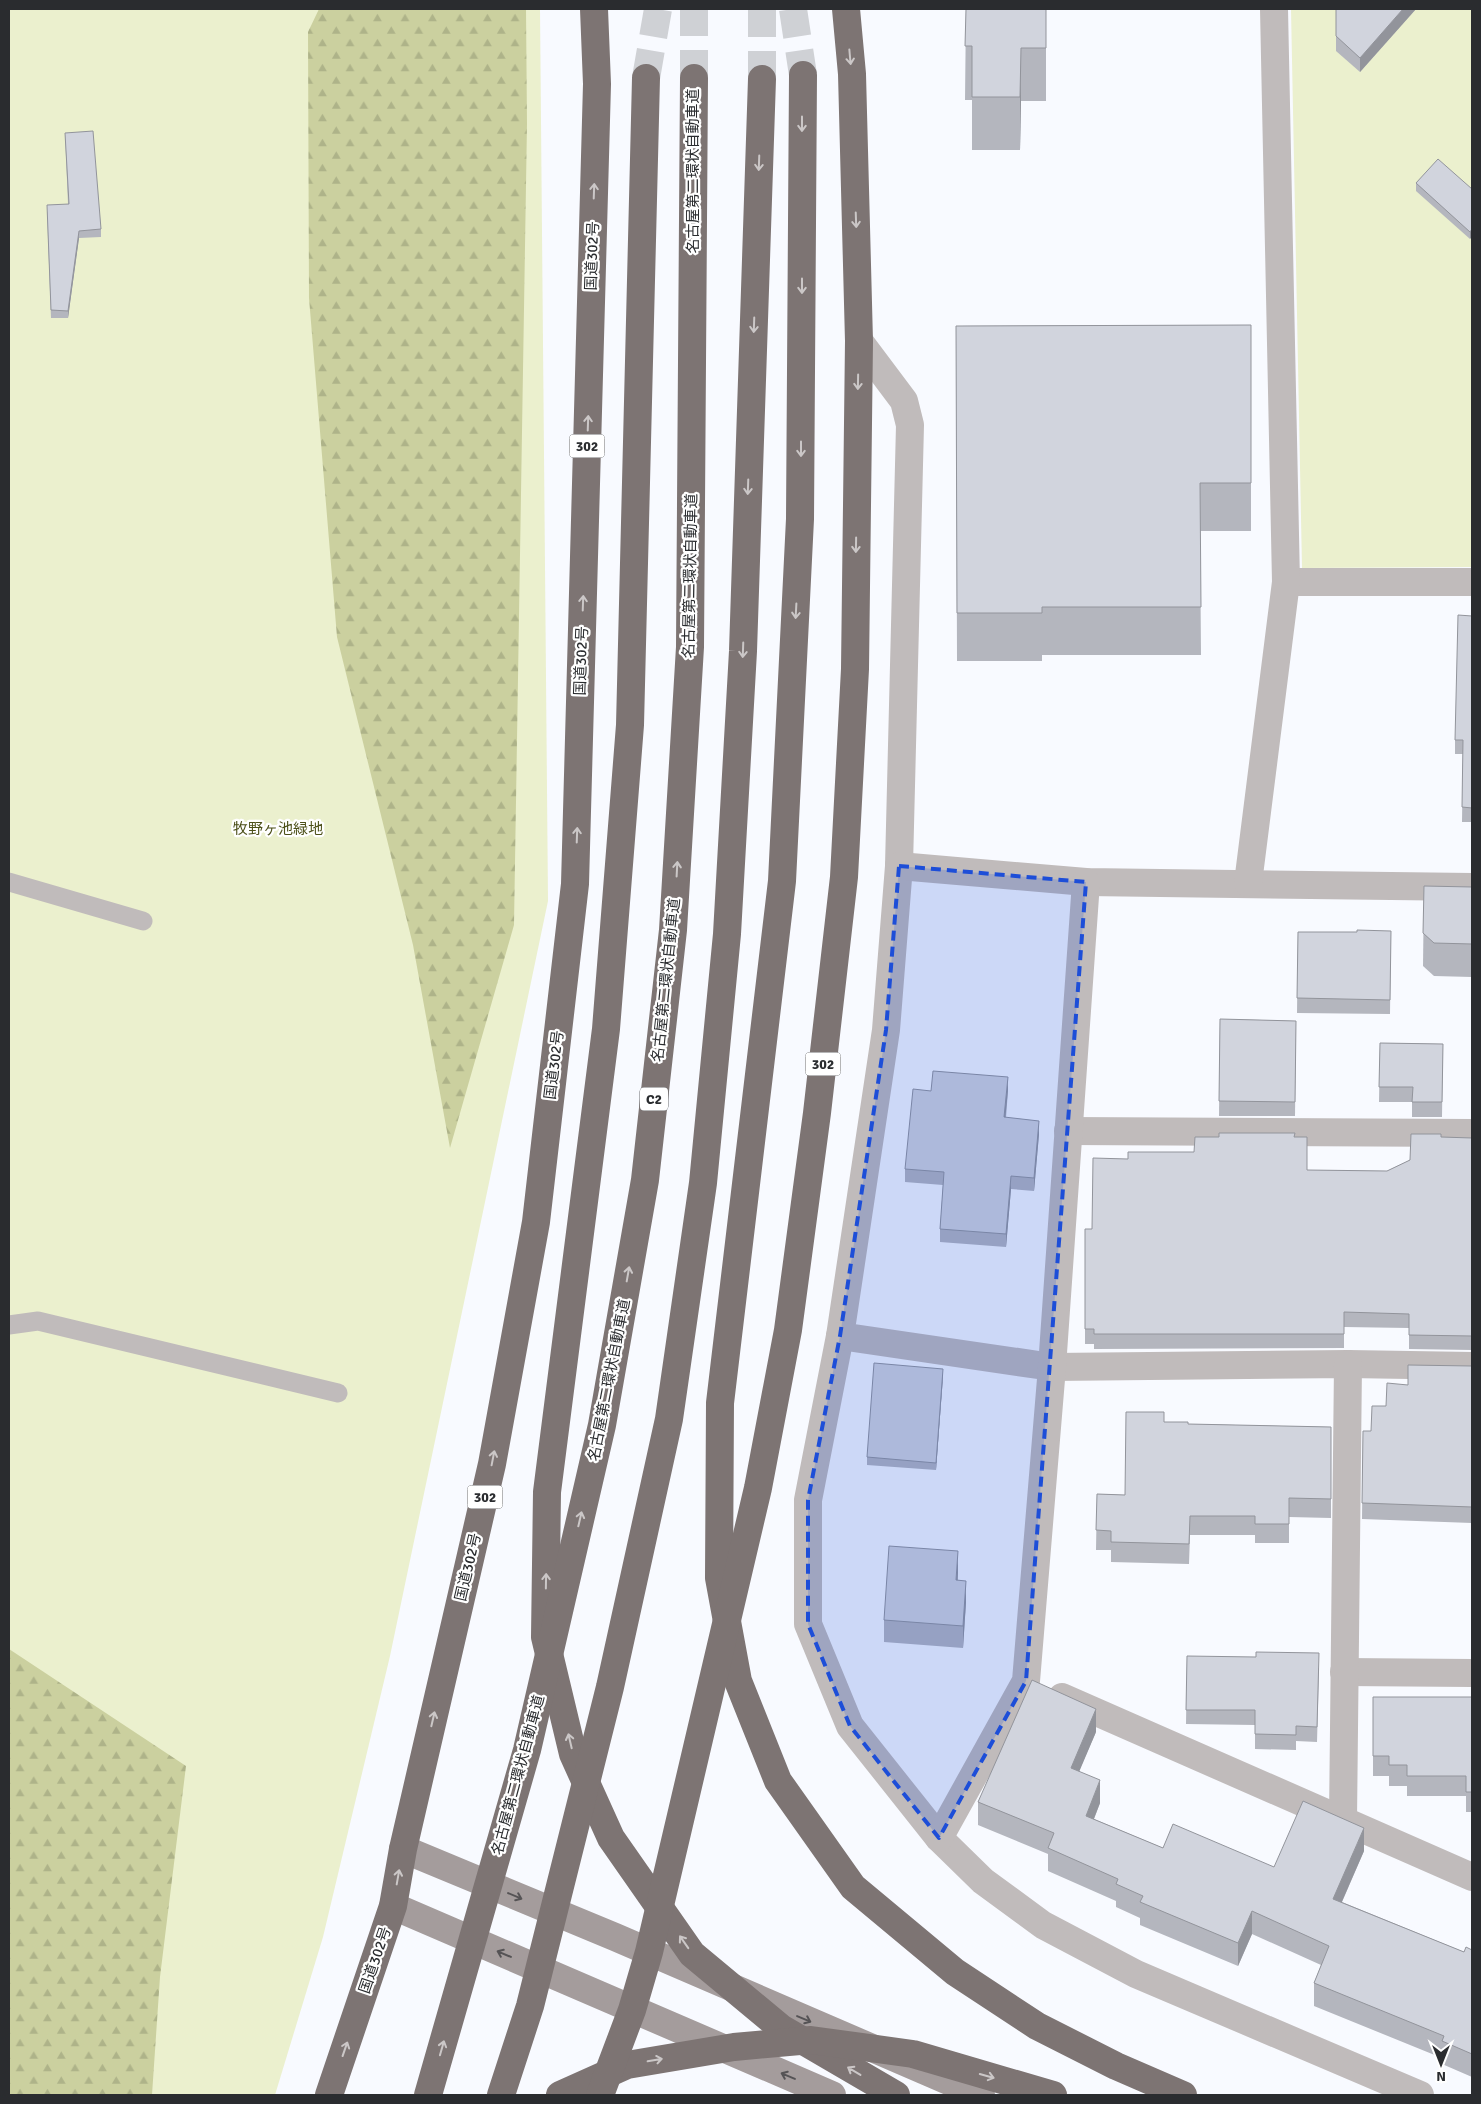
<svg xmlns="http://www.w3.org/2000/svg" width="1481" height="2104" font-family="Signika,'Noto Sans JP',sans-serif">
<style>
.green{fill:#ebf0ce}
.forest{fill:url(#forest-firs)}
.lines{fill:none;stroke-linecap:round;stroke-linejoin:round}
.highway-tunnel{stroke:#cfd1d5;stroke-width:28;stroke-dasharray:28 14;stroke-linecap:butt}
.lane{stroke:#c0bbbb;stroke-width:19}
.street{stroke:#c0bbbb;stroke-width:28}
.secondary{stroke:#a49c9c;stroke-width:28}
.highway{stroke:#7d7473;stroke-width:28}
.wall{fill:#b4b6be}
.shaded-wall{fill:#92949b}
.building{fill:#d1d4dd;stroke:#92949b}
.oneway{stroke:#cbc7c7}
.oneway2{stroke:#555355}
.marked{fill:#1d4ed8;fill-opacity:0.2;stroke:#1d4ed8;stroke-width:4;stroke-dasharray:10 6;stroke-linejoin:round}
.labels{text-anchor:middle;stroke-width:4.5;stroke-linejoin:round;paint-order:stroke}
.shield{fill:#fff;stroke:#6a6b6d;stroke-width:1}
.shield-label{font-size:14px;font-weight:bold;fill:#2a2c2f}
.street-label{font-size:15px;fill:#2a2c2f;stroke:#fff}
.park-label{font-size:15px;fill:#4c5019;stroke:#fff}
</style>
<defs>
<pattern id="forest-firs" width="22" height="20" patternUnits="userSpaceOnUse" patternTransform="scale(1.25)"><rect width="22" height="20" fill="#cbd09f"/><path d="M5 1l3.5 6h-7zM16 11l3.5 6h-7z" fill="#aeb389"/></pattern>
</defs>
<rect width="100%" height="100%" fill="#f8faff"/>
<!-- green -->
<g class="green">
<path d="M 9,9 L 540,9 L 548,901 L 390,1656 L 323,1937 L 275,2095 L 9,2095 Z"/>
<path d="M 1291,9 L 1472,9 L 1472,567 L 1302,568 Z"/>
</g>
<!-- forest -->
<g class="forest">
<path d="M 319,9 L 526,9 L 527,124 L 514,925 L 450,1148 L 413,945 L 337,637 L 309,298 L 308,32 Z"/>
<path d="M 9,1649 L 186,1766 L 160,1977 L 152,2095 L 9,2095 Z"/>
</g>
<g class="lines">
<!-- highway-tunnel -->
<g class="highway-tunnel">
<path d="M 793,9 L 803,75"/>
<path d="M 646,78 L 658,9"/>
<path d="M 694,78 L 694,9"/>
<path d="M 762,79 L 762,9"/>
</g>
<!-- lane -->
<g class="lane">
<path d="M 9,882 L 143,921"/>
<path d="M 9,1325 L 38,1321 L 338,1393"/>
</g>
<!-- street -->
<g class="street">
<path d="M 859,341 L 904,401 L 910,425 L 899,866 L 886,1030 L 840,1336 L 808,1500 L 808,1624 L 850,1726 L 939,1838 L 983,1881 L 1043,1925 L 1136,1974 L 1420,2095"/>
<path d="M 1286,582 L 1472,582"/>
<path d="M 899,866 L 1086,882 L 1472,887"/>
<path d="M 1248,883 L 1286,582 L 1274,9"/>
<path d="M 1068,1131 L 1472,1133"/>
<path d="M 840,1336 L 1052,1367 L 1348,1364 L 1472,1366"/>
<path d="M 1344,1672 L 1472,1673"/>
<path d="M 1062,1697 L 1472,1877"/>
<path d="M 1343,1820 L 1348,1364"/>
<path d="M 939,1838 L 1026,1681 L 1052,1367 L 1086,882"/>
</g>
<!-- secondary -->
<g class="secondary">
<path d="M 403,1849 L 615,1937 L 981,2095"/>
<path d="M 393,1906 L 832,2095"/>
</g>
<!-- highway -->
<g class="highway">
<path d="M 803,75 L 800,519 L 782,881 L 720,1403 L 719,1578 L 738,1681 L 778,1781 L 853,1887 L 955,1972 L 1037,2026 L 1116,2066 L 1183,2095"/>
<path d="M 646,78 L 630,725 L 606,1029 L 547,1492 L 545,1637 L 573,1754 L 611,1838 L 692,1954 L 781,2028 L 896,2095"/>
<path d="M 329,2095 L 393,1906 L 403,1849 L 492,1464 L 536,1222 L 575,884 L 597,84 L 594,9"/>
<path d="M 428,2095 L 527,1750 L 602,1425 L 645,1180 L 673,930 L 690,647 L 694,78"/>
<path d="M 501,2095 L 530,2006 L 610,1687 L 669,1419 L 703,1183 L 727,934 L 743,651 L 762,79"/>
<path d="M 560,2095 L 627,2065 L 734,2047 L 811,2040 L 913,2054 L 1053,2095"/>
<path d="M 600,2095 L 632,2010 L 649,1952 L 758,1488 L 788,1330 L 817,1113 L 844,877 L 855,669 L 859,341 L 852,74 L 846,9"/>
</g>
</g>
<!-- wall -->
<g class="wall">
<path d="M 966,9 L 1046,11 L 1046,101 L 1021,101 L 1020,150 L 972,150 L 972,100 L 965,100 Z"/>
<path d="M 1337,9 L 1416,9 L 1360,72 L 1336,51 L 1336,10 Z"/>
<path d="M 65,133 L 101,229 L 101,237 L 79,238 L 68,318 L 51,318 L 47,212 L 68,204 Z"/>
<path d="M 1416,183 L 1472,189 L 1470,239 L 1416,191 Z"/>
<path d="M 1251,325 L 1251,531 L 1200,531 L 1201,655 L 1042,655 L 1042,661 L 957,661 L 956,326 Z"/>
<path d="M 1472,616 L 1472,822 L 1462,822 L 1463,754 L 1455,754 L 1455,740 Z"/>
<path d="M 1424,886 L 1472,887 L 1472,977 L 1434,976 L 1423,966 Z"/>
<path d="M 1391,931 L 1390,1014 L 1297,1013 L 1298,932 L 1357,932 Z"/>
<path d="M 1220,1019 L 1296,1021 L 1295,1116 L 1219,1116 Z"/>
<path d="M 1380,1043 L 1443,1044 L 1442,1117 L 1412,1117 L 1412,1102 L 1379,1102 Z"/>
<path d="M 1008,1090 L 1006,1118 L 1039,1134 L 1034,1191 L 1011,1189 L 1006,1247 L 940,1242 L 940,1229 L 943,1185 L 905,1182 L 905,1169 Z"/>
<path d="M 1219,1137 L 1294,1137 L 1307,1170 L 1387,1171 L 1410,1160 L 1441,1137 L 1472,1138 L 1472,1350 L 1409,1349 L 1409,1328 L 1344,1327 L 1344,1348 L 1094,1349 L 1094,1344 L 1085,1344 L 1085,1229 L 1092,1229 L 1128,1159 L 1194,1152 Z"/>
<path d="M 1472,1366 L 1472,1523 L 1362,1519 L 1363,1431 L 1371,1431 L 1386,1406 L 1408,1385 Z"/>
<path d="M 943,1376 L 936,1470 L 867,1465 L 867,1457 Z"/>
<path d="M 1164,1422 L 1188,1424 L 1331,1427 L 1331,1518 L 1289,1517 L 1289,1543 L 1255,1543 L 1255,1535 L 1190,1535 L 1189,1564 L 1111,1562 L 1111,1550 L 1096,1550 L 1097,1494 L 1125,1495 Z"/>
<path d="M 958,1572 L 958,1580 L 966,1602 L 963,1648 L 884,1642 L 884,1620 Z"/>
<path d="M 1187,1656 L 1319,1668 L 1317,1742 L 1296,1741 L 1296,1750 L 1255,1749 L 1255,1725 L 1186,1724 Z"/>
<path d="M 1373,1697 L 1472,1697 L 1472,1812 L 1466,1812 L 1466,1796 L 1407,1796 L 1407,1786 L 1389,1786 L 1389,1776 L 1373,1776 Z"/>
<path d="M 1096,1732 L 1079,1771 L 1100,1803 L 1094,1819 L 1163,1848 L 1274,1867 L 1364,1851 L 1342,1902 L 1464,1952 L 1472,1950 L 1472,2077 L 1442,2064 L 1442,2058 L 1314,2006 L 1314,1983 L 1321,1965 L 1252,1934 L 1238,1966 L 1140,1925 L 1140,1918 L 1116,1907 L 1116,1901 L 1048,1871 L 1048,1854 L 978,1825 L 978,1802 Z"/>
</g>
<!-- shaded-wall -->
<g class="shaded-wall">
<path d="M 1403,9 L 1416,9 L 1360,72 L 1360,58 Z"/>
<path d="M 1021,48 L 1021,101 L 1020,150 L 1020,97 Z"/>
<path d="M 1472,229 L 1472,237 L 1470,239 L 1470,232 Z"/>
<path d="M 79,231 L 79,238 L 68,318 L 68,311 Z"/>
<path d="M 1008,1077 L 1008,1090 L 1004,1131 L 1004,1117 Z"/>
<path d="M 1039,1121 L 1039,1134 L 1034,1191 L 1034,1178 Z"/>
<path d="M 1011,1176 L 1011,1189 L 1006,1247 L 1006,1234 Z"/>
<path d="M 943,1369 L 943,1376 L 936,1470 L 936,1463 Z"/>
<path d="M 958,1551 L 958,1572 L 956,1601 L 956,1580 Z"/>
<path d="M 966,1581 L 966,1602 L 963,1648 L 963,1626 Z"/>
<path d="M 1096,1709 L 1096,1732 L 1071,1791 L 1071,1768 Z"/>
<path d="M 1100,1780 L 1100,1803 L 1086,1839 L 1086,1816 Z"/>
<path d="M 1364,1828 L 1364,1851 L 1333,1922 L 1333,1899 Z"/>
<path d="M 1252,1911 L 1252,1934 L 1238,1966 L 1238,1943 Z"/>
</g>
<!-- building -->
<g class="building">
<path d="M 966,9 L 1046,9 L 1046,48 L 1021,48 L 1020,97 L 972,97 L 972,46 L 965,46 Z"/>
<path d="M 1337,9 L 1403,9 L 1360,58 L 1336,36 L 1336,10 Z"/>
<path d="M 93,131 L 101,229 L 79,231 L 68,311 L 51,310 L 47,205 L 69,204 L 65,133 Z"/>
<path d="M 1438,159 L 1472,189 L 1472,229 L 1470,232 L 1416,183 Z"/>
<path d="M 1251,325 L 1251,483 L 1200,483 L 1201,607 L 1042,607 L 1042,613 L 957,613 L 956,326 Z"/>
<path d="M 1458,615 L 1472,616 L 1472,808 L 1462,807 L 1463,740 L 1455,740 Z"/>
<path d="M 1424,886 L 1472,887 L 1472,944 L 1434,943 L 1423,933 Z"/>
<path d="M 1357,930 L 1391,931 L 1390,1000 L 1297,998 L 1298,932 L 1357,932 Z"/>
<path d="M 1220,1019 L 1296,1021 L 1295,1102 L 1219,1101 Z"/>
<path d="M 1380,1043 L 1443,1044 L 1442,1102 L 1412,1102 L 1413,1087 L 1379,1087 Z"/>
<path d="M 933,1071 L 1008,1077 L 1004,1117 L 1039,1121 L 1034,1178 L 1011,1176 L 1006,1234 L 940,1229 L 944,1172 L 905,1169 L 913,1089 L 931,1091 Z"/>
<path d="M 1219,1133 L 1295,1133 L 1294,1137 L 1307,1137 L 1307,1170 L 1387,1171 L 1410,1160 L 1411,1134 L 1441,1134 L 1441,1137 L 1472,1138 L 1472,1336 L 1409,1335 L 1409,1314 L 1344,1312 L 1344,1334 L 1094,1334 L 1094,1329 L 1085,1329 L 1085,1229 L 1092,1229 L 1093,1158 L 1128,1159 L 1128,1152 L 1194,1152 L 1195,1137 L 1219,1137 Z"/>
<path d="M 874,1363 L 943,1369 L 936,1463 L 867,1457 Z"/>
<path d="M 1408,1365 L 1472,1366 L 1472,1507 L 1362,1503 L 1363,1431 L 1371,1431 L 1372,1406 L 1386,1406 L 1387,1383 L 1408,1385 Z"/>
<path d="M 1126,1412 L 1164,1412 L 1164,1422 L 1188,1422 L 1188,1424 L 1331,1427 L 1331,1499 L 1289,1498 L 1289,1524 L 1255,1524 L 1255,1516 L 1190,1516 L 1189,1544 L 1111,1542 L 1111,1531 L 1096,1530 L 1097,1494 L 1125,1495 Z"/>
<path d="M 889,1546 L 958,1551 L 956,1580 L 966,1581 L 963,1626 L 884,1620 Z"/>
<path d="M 1256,1652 L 1319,1653 L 1317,1727 L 1296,1726 L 1296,1735 L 1255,1734 L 1255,1710 L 1186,1710 L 1187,1656 L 1256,1657 Z"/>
<path d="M 1032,1680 L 1096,1709 L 1071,1768 L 1100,1780 L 1086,1816 L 1163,1848 L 1173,1824 L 1274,1867 L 1303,1801 L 1364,1828 L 1333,1899 L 1464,1952 L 1466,1947 L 1472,1950 L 1472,2054 L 1442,2041 L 1444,2036 L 1314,1983 L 1329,1946 L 1252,1911 L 1238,1943 L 1140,1902 L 1143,1896 L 1116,1884 L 1118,1879 L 1048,1848 L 1054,1833 L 978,1802 Z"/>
<path d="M 1373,1697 L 1472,1697 L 1472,1792 L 1466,1792 L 1466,1776 L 1407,1776 L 1407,1765 L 1389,1765 L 1389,1756 L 1373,1756 Z"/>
</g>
<!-- one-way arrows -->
<defs><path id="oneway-shaft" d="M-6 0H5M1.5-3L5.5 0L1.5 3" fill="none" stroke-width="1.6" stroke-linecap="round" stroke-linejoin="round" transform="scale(1.25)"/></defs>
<g class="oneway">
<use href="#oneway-shaft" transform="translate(850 57) rotate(85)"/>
<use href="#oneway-shaft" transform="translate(802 124) rotate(90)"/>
<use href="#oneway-shaft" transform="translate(759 163) rotate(92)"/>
<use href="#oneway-shaft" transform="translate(594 191) rotate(-88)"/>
<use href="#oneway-shaft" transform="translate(856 220) rotate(88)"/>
<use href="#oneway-shaft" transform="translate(802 286) rotate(90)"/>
<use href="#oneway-shaft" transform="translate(754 325) rotate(92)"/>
<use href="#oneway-shaft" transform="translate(858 382) rotate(91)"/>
<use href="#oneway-shaft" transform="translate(588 423) rotate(-88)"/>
<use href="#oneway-shaft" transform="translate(801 449) rotate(90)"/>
<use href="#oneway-shaft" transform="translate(748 487) rotate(92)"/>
<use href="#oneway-shaft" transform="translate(856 545) rotate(91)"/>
<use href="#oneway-shaft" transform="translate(583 603) rotate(-88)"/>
<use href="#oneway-shaft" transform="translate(796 611) rotate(93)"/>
<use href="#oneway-shaft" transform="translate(743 650) rotate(92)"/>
<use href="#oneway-shaft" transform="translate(577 835) rotate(-88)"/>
<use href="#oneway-shaft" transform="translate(677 869) rotate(-87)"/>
<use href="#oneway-shaft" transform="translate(628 1274) rotate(-80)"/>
<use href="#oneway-shaft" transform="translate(493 1458) rotate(-79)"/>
<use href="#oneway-shaft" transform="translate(580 1519) rotate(-77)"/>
<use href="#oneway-shaft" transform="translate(546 1581) rotate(-89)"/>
<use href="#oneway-shaft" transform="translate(433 1719) rotate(-77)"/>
<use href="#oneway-shaft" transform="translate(570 1741) rotate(-103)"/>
<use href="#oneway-shaft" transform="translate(398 1877) rotate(-80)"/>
<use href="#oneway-shaft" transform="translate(684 1942) rotate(-125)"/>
<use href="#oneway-shaft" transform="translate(442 2048) rotate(-74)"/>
<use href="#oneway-shaft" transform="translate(345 2049) rotate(-71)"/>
<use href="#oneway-shaft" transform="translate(655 2060) rotate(-10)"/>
<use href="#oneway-shaft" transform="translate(854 2071) rotate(-149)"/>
<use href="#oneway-shaft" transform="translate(987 2076) rotate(16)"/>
</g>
<g class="oneway2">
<use href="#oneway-shaft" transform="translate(515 1896) rotate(23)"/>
<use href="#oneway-shaft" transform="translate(504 1954) rotate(-157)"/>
<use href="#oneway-shaft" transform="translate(804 2019) rotate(23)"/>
<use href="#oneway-shaft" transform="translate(788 2076) rotate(-157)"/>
</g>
<!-- marked area -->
<path class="marked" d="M 899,866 L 1086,882 L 1026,1681 L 939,1838 L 850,1726 L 808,1624 L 808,1500 L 840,1336 L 886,1030 Z"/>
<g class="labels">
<!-- shield labels -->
<g class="shield">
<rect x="569.5" y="434.5" width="35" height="23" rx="4"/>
<rect x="805.5" y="1052.5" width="35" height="23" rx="4"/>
<rect x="640" y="1087.5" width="28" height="23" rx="4"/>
<rect x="467.5" y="1485.5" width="35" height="23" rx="4"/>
</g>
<g class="shield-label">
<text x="587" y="451">302</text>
<text x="823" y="1069">302</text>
<text x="654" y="1104">C2</text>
<text x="485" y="1502">302</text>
</g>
<!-- street labels -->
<g class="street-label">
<text transform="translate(693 171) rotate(-90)" y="5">名古屋第二環状自動車道</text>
<text transform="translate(592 256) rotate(-88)" y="5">国道302号</text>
<text transform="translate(690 576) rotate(-89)" y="5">名古屋第二環状自動車道</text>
<text transform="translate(581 661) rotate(-88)" y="5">国道302号</text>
<text transform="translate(666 980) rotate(-84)" y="5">名古屋第二環状自動車道</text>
<text transform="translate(554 1065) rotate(-83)" y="5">国道302号</text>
<text transform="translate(609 1380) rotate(-79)" y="5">名古屋第二環状自動車道</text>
<text transform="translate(468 1567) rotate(-77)" y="5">国道302号</text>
<text transform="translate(518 1775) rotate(-75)" y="5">名古屋第二環状自動車道</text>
<text transform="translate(375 1960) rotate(-71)" y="5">国道302号</text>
</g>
<!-- park labels -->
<g class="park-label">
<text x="278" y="834">牧野ヶ池緑地</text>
</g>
</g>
<!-- border -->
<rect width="1481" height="2104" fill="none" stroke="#2a2c2f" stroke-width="20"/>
<!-- north arrow -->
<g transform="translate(1441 2064) rotate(180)" stroke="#ffffff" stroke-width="4" paint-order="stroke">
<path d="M0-4L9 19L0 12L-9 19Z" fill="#2a2c2f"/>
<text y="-8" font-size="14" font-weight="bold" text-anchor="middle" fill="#2a2c2f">N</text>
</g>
</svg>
